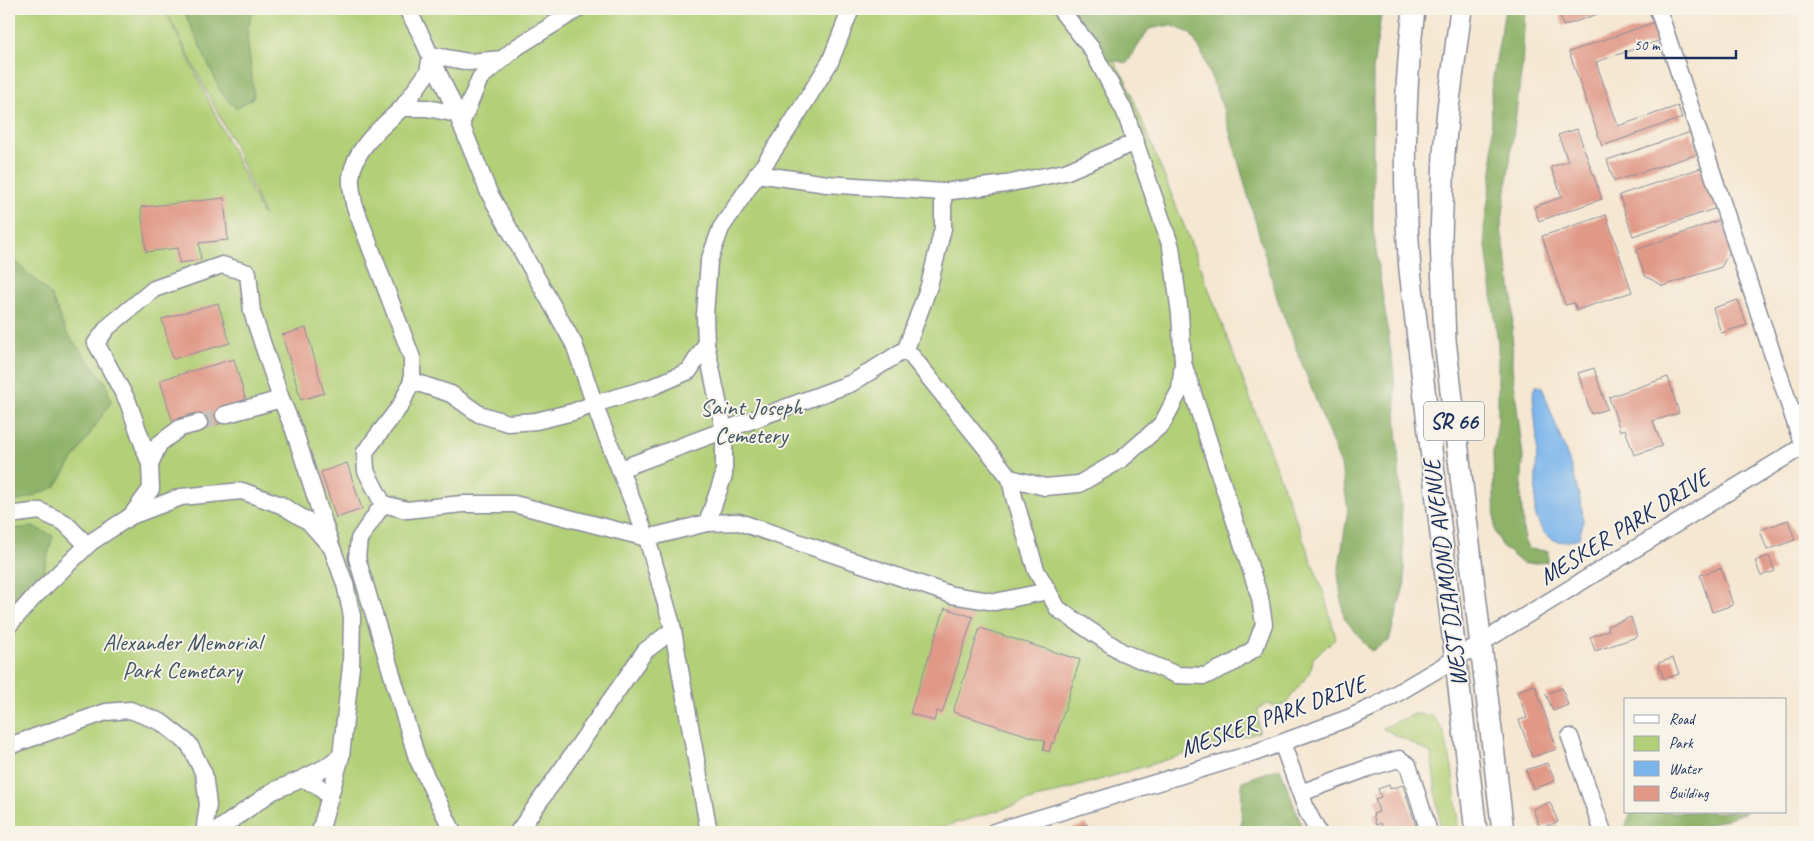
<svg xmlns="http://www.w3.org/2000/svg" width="1814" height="841" font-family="Caveat,sans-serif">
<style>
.green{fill:#b2d077;stroke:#66806a;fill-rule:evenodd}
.forest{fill:#8db268;stroke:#547063}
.water{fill:#7bb5ec;stroke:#4b72a5}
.building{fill:#e09887}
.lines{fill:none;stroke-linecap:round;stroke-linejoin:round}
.minor-tunnel{stroke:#c9c2ba;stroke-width:16;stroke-dasharray:16 8;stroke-linecap:butt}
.minor-casing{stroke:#888b98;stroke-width:19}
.major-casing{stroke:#888b98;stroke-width:24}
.minor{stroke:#fff;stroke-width:16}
.major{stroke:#fff;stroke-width:21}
.labels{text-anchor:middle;stroke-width:4;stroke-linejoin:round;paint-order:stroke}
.shield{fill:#f7f3e8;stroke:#5d6a87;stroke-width:1}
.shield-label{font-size:22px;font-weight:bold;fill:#1b2f5e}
.park-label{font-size:24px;fill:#415764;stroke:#f7f3e8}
.street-label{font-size:24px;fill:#1b2f5e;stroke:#f7f3e8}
</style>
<rect width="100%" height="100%" fill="#f7f3e8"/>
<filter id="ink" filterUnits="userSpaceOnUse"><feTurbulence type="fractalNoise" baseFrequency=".02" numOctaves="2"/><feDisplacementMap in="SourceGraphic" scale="10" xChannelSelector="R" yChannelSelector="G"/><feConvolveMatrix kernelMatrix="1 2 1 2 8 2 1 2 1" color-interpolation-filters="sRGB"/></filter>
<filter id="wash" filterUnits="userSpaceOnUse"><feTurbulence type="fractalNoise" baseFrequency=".0096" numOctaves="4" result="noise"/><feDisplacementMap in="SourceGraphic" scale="20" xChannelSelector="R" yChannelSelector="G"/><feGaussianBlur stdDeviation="1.12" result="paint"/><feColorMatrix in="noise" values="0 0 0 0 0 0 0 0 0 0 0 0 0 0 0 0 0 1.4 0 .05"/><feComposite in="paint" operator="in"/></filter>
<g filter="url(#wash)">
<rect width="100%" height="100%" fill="#f5e7d1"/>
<!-- green -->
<g class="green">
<path d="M 9,9 L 1082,9 L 1126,81 L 1193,248 L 1324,594 L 1336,638 L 1313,658 C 1312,679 1294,687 1286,705 L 1275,706 L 1267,704 L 1258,709 L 1259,732 L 926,832 L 9,832 ZM 166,11 L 233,143 L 264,215 L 263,215 Z"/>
<path d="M 1415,714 L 1431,715 L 1443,729 L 1452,767 L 1459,832 L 1441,832 L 1431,753 L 1382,728 Z"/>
</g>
<!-- forest -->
<g class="forest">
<path d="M 183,9 L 260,9 L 251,15 L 247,35 L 254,97 L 236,109 L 221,92 Z"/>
<path d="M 1073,9 L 1382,9 L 1373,68 L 1373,230 L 1394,373 L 1405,582 L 1389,641 L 1371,651 L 1344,618 L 1338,574 L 1348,509 L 1341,466 L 1278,301 L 1224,111 L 1201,51 L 1190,33 L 1170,25 L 1149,29 L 1127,63 L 1105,59 Z"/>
<path d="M 1505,9 L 1525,9 L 1522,67 L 1501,229 L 1513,299 L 1512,366 L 1523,457 L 1521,498 L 1524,540 L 1529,549 L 1548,551 L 1548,562 L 1523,564 L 1503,547 L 1495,532 L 1493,453 L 1498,421 L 1498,344 L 1484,229 L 1493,165 L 1491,89 Z"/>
<path d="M 9,255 L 51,295 L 66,332 L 106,383 L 111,402 L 55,487 L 9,505 Z"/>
<path d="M 33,527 L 53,536 L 42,577 L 9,614 L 9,532 L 12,529 Z"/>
<path d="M 1280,768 L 1304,832 L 1241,832 L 1242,781 Z"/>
<path d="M 1631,812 L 1747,812 L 1688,832 L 1624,832 Z"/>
</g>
<!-- water -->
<path class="water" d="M 1537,385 L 1542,387 L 1573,472 L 1582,508 L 1583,523 L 1579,538 C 1554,548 1542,537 1535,513 L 1537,440 L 1533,395 L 1534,390 Z"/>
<g id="blocks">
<!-- building -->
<g class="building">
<path d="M 1558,9 L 1612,9 L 1563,26 Z"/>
<path d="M 1655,22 L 1661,40 L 1596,62 L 1618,126 L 1678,106 L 1682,118 L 1602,146 L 1569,52 Z"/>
<path d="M 1577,129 L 1602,199 L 1539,221 L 1534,207 L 1562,197 L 1551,167 L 1568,161 L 1558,135 Z"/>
<path d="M 1691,132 L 1698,154 L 1614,181 L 1607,160 Z"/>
<path d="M 1704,167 L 1717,208 L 1633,236 L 1619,195 Z"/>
<path d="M 224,198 L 228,240 L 199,243 L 201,260 L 179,263 L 178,248 L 146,252 L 141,207 Z"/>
<path d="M 1606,215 L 1632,292 L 1577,310 L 1574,303 L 1565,305 L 1542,236 Z"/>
<path d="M 1722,219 L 1732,248 L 1721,267 L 1663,286 L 1645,276 L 1636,250 Z"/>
<path d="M 1738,300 L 1747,325 L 1721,333 L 1713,308 Z"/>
<path d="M 218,303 L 230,343 L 173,359 L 162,319 Z"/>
<path d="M 306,328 L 324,393 L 301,400 L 282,335 Z"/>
<path d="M 234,359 L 246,401 L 226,422 L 200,429 L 196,413 L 172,420 L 160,380 Z"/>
<path d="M 1594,368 L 1607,409 L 1591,414 L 1578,373 Z"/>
<path d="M 1668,377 L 1679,413 L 1653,421 L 1662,446 L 1634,455 L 1625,429 L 1620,431 L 1609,397 Z"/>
<path d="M 347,463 L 362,509 L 336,518 L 321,472 Z"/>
<path d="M 1788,520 L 1795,540 L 1767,550 L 1760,530 Z"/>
<path d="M 1769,556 L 1775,571 L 1761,576 L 1755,561 Z"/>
<path d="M 1721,568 L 1733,605 L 1712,612 L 1700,575 Z"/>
<path d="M 945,608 L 973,617 L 942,713 L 937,711 L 934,721 L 910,713 Z"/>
<path d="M 1631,617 L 1637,637 L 1595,651 L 1590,637 L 1609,630 L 1607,626 Z"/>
<path d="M 980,628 L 1080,660 L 1054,743 L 1052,742 L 1049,752 L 1043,750 L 1045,741 L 953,712 Z"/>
<path d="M 1673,658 L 1679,674 L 1664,679 L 1658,663 Z"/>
<path d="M 1535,685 L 1557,749 L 1532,757 L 1519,720 L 1527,718 L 1517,691 Z"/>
<path d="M 1562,688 L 1568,705 L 1553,711 L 1546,694 Z"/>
<path d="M 1547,763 L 1555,781 L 1533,789 L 1526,770 Z"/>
<path d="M 1389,785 L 1390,789 L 1403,785 L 1418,832 L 1384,832 L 1381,823 L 1376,825 L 1373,814 L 1379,812 L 1375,799 L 1381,797 L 1378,789 Z"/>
<path d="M 1550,802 L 1558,822 L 1540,828 L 1533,809 Z"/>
<path d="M 1087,824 L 1089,832 L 1061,832 Z"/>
<path d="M 1556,826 L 1558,832 L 1539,832 Z"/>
</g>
</g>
</g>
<g filter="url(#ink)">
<use href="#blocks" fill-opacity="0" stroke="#888b98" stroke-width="1"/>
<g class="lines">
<!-- minor-tunnel -->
<path class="minor-tunnel" d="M 199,423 L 224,415"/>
<defs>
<g id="minor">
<path d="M 407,9 L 420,33 L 455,109 L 489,193 L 574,344 L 599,417 L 647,538 L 672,625 L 709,832"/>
<path d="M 1658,9 L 1803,446"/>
<path d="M 457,114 L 427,108 L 402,108 L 428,72 L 431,55 L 469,62 L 503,59"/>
<path d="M 461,124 L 480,78 L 517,47 L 578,9"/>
<path d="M 1136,142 L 1065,172 L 1006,184 L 943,192 L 943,228 L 929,286 L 906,349 L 1010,478 L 1014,497 L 1036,570 L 1058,609 L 1122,652 L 1177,675 L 1205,676 L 1235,662 L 1255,648 L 1264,624 L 1260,598 L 1183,363"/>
<path d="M 757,174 L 827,184 L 943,192"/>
<path d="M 706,344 L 724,430 L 724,475 L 707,523"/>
<path d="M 412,381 L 451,394 L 479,414 L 508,423 L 536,421 L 573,412 L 594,404 L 652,387 L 689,371 L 706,344 L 705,315 L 709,261 L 721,228 L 787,131 L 830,62 L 851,9"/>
<path d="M 224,415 L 281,399 L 294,430 L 330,542"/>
<path d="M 150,464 L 128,402 L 96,343 L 108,327 L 154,289 L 222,265 L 248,273 L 252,312 L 281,399"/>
<path d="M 620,469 L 852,383 L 906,349"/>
<path d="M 1010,478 L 1045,487 L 1079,484 L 1122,459 L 1162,424 L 1180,390 L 1183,363 L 1180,314 L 1171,247 L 1125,112 L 1091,48 L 1060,9"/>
<path d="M 383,504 L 407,510 L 462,504 L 514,504 L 647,538 L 707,523 L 739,522 L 952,595 L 995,602 L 1048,591"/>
<path d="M 383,504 L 366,471 L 365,452 L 401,405 L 412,381 L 412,358 L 354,204 C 353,196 350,185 351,177 C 355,147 382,127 402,108"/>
<path d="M 383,504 L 359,539 L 357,558 L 417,758 L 453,832"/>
<path d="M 9,515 L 40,511 L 65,523 L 87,545"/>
<path d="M 131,516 L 151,489 L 150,464 L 159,444 L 180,428 L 199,423"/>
<path d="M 9,625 L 32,599 L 91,542 L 131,516 L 181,497 L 242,491 L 281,505 L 309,522 L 332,548 L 345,584 L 352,616 L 351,666 L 341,756 L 320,832"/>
<path d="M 1570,737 L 1603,832"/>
<path d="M 1282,743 L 1307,811 L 1318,832"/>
<path d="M 9,746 L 106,712 L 130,710 L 161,722 L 189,744 L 204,774 L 208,805 L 204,832"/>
<path d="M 302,779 L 324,768 L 341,756"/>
<path d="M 1301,793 L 1368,768 L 1399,759 L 1408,765 L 1429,832"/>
<path d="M 215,832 L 273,791 L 302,779 L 317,785 L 330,797"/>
<path d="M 518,832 L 645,651 L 673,630"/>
<path d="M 994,832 L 1254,753 L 1351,717 L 1377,705 L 1455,659 L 1805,445"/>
</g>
<g id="major">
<path d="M 1414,9 C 1403,97 1403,181 1410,270 L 1476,832"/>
<path d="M 1461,9 L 1448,109 L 1444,153 L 1441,237 L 1445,340 L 1503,832"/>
</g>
</defs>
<!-- minor casing -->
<use href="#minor" class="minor-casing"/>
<!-- major casing -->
<use href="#major" class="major-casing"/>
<!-- minor -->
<use href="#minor" class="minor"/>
<!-- major -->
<use href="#major" class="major"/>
</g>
</g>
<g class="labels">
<!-- shield labels -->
<rect class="shield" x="1424" y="401.5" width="60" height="39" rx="4"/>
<g class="shield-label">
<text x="1454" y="429">SR 66</text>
</g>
<!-- park labels -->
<g class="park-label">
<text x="751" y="415">Saint Joseph<tspan x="751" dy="28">Cemetery</tspan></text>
<text x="182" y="650">Alexander Memorial<tspan x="182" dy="28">Park Cemetary</tspan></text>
</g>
<!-- street labels -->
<g class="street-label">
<text transform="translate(1624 527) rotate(-32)" y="8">MESKER PARK DRIVE</text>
<text transform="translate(1445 573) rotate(-97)" y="8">WEST DIAMOND AVENUE</text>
<text transform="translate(1273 716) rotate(-20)" y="8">MESKER PARK DRIVE</text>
</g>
</g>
<!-- margin -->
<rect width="1814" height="841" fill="none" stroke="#f7f3e8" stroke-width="30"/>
<!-- legend -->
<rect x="1624" y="698" width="162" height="115" fill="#f7f3e8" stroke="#9fa5b1"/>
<rect x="1634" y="715" width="25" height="8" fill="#ffffff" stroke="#9fa5b1"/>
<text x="1669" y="724" font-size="15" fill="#1b2f5e">Road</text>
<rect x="1634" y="736" width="25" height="15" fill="#b2d077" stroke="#9fa5b1"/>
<text x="1669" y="748" font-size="15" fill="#1b2f5e">Park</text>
<rect x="1634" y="761" width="25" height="15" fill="#7bb5ec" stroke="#9fa5b1"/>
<text x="1669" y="774" font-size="15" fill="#1b2f5e">Water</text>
<rect x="1634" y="786" width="25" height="15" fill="#e09887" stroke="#9fa5b1"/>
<text x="1669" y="798" font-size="15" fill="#1b2f5e">Building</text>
<!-- scale -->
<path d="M1626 50v8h110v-8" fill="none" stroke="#1b2f5e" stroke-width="2.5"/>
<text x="1634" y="50" font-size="15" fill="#1b2f5e" stroke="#f7f3e8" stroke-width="4" paint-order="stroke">50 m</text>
</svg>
